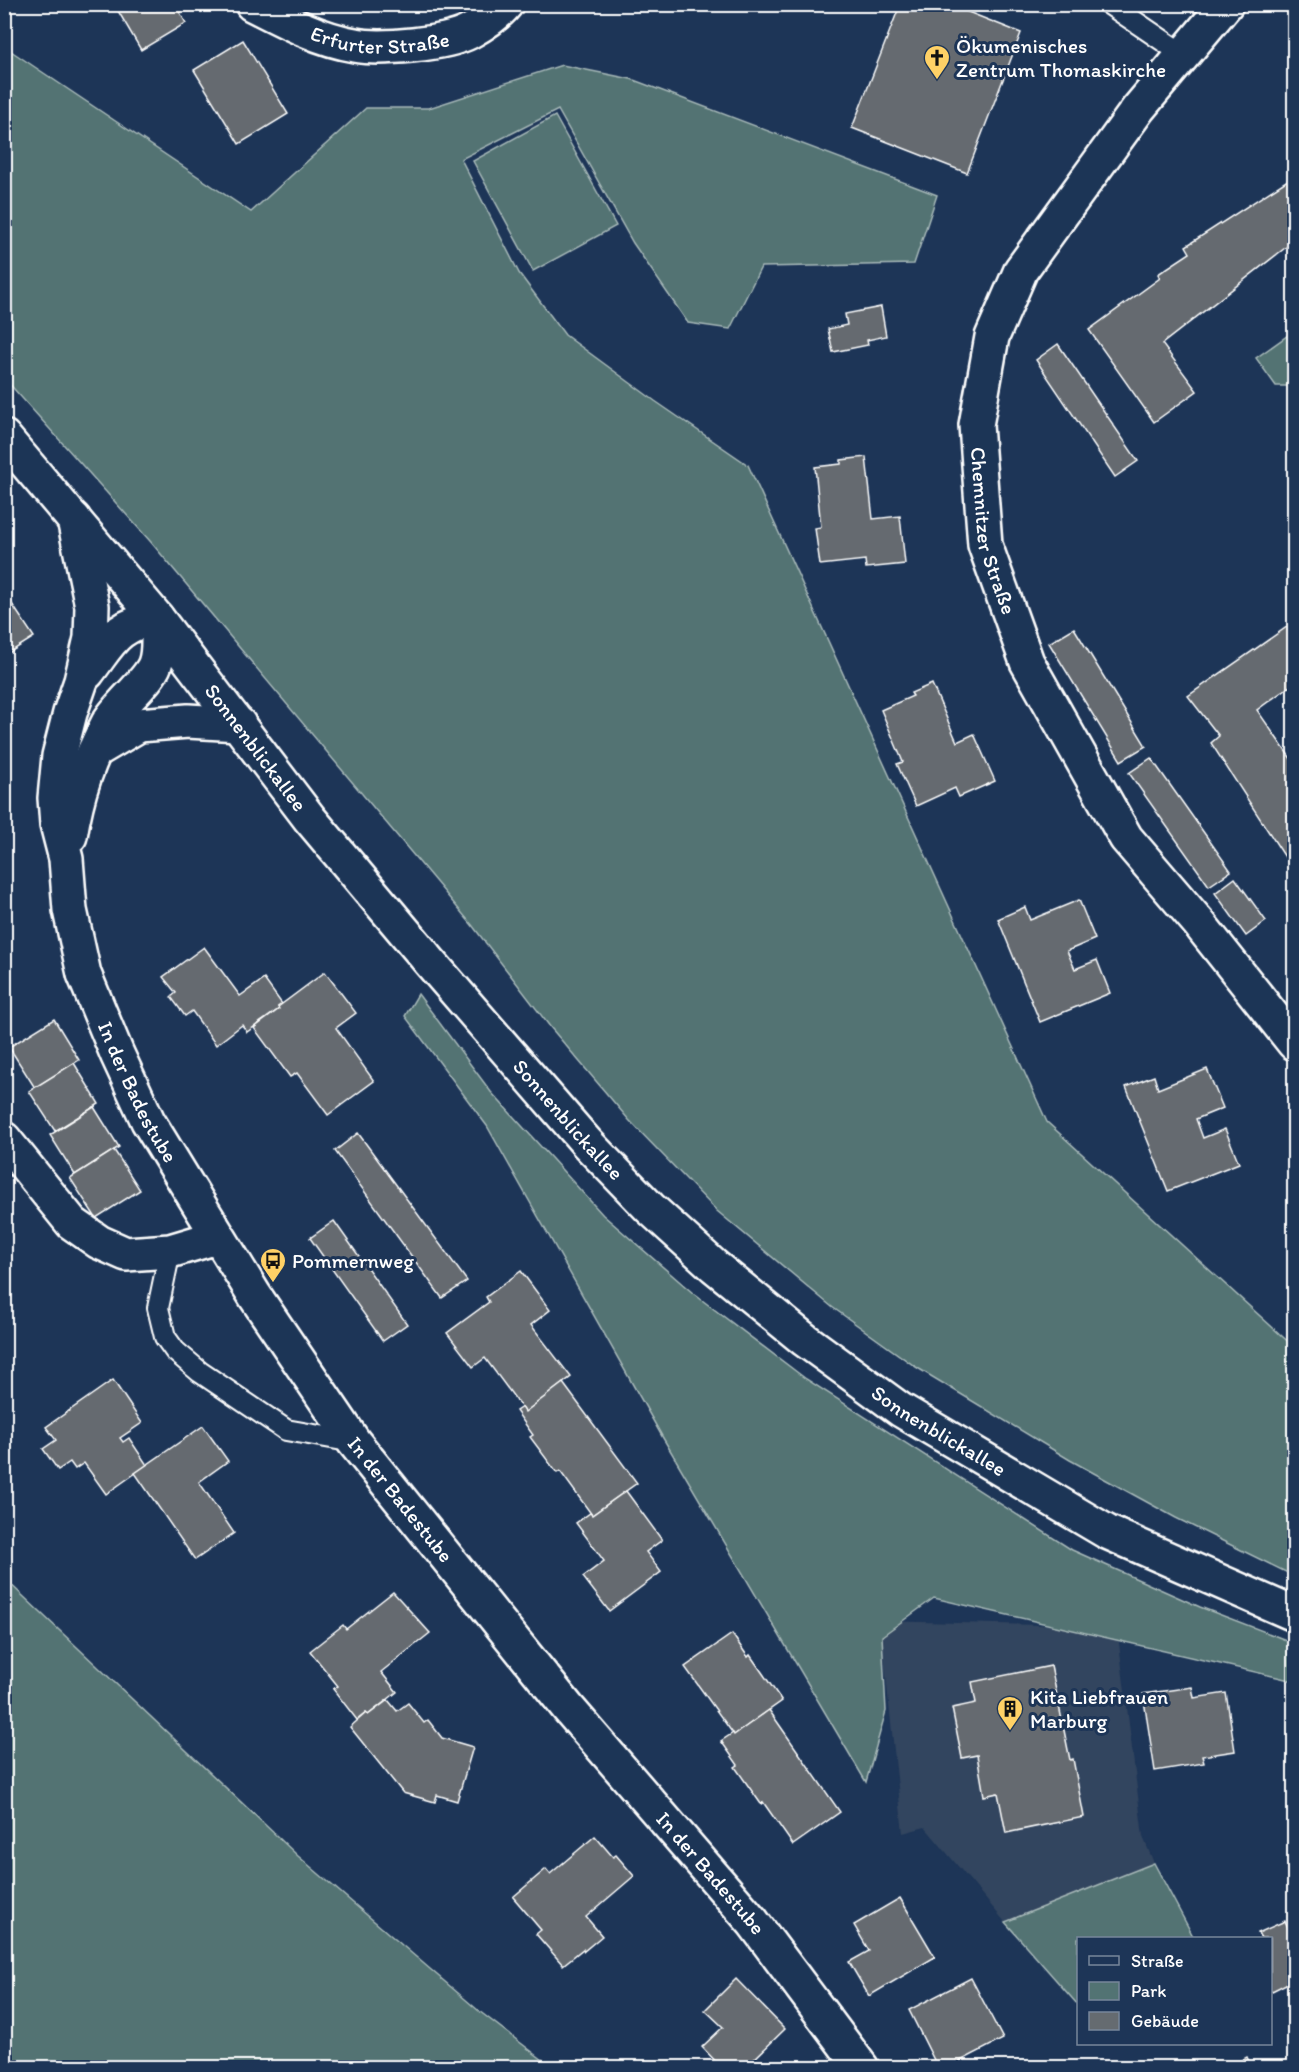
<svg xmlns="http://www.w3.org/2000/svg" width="1299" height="2072" font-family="Itim,sans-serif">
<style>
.built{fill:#33455e}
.green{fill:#527373;stroke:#a8b9b9;stroke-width:1.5}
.building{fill:#656b70;stroke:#fff;stroke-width:1.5}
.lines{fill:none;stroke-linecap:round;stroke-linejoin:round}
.service-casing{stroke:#fff;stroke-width:24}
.minor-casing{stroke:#fff;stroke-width:38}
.secondary-casing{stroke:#fff;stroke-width:38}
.service{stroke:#1d3557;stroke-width:20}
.minor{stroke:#1d3557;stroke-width:33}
.secondary{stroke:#1d3557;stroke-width:33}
.labels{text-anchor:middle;stroke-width:6;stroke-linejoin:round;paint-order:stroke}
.street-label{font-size:21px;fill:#fff;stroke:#1d3557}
.poi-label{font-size:21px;fill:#fff;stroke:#1d3557;text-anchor:start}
</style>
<rect width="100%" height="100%" fill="#1d3557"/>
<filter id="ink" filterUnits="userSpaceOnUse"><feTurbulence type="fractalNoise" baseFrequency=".0167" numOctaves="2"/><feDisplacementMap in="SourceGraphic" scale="12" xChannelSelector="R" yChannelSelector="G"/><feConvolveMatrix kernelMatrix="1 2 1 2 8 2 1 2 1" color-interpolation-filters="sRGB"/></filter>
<g filter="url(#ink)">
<!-- built -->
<path class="built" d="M 880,1621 L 1117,1627 L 1143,1837 L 1154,1863 L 1005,1922 L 925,1827 L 903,1833 Z"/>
<!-- green -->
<g class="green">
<path d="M 5,47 L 251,212 L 366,108 L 429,108 L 562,65 L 631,79 L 937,195 L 914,264 L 761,267 L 730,329 L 688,323 L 633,243 L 558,110 L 461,159 L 519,273 L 565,335 L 655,401 L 748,465 L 1047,1122 L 1294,1347 L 1294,1576 L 1176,1518 L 1070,1460 L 916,1367 L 832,1307 L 717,1211 L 629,1120 L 551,1028 L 472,925 L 150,541 L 5,379 Z"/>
<path d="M 555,116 L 616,226 L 533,271 L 473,161 Z"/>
<path d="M 1294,331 L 1294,386 L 1276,386 L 1256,358 Z"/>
<path d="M 418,994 L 491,1092 L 603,1215 L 694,1294 L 806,1379 L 1072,1550 L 1200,1607 L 1294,1643 L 1294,1681 L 934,1598 L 882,1636 L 886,1711 L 866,1782 L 663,1438 L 487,1126 L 405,1016 Z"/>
<path d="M 4,1578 L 298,1856 L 479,2011 L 552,2067 L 5,2067 Z"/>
<path d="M 1154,1863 L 1194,1938 L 1078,1938 L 1078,2005 L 1005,1922 Z"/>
</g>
<!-- building -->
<g class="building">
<path d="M 114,4 L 175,4 L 186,23 L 141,50 Z"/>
<path d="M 884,4 L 948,4 L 1021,33 L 967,173 L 852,128 L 898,10 Z"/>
<path d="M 243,40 L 288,114 L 239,144 L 194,70 Z"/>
<path d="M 1292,44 L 1294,44 L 1294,93 Z"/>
<path d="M 1294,176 L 1294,241 L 1162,344 L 1197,391 L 1154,422 L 1089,330 L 1160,278 L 1158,274 L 1190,253 L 1186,246 Z"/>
<path d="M 881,307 L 886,336 L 867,340 L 868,345 L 833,352 L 828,329 L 847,325 L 845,314 Z"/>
<path d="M 1058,344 L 1138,461 L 1115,477 L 1036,360 Z"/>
<path d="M 866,457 L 873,519 L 900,516 L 905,564 L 866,568 L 865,560 L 820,565 L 815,528 L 821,527 L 815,467 L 841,464 L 841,460 Z"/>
<path d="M 4,592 L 34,637 L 4,656 Z"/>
<path d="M 1294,622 L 1294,683 L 1257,710 L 1294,763 L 1294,871 L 1211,743 L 1219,736 L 1188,696 Z"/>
<path d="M 1074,628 L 1146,746 L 1121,761 L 1049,643 Z"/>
<path d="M 932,684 L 957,742 L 974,734 L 995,781 L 959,797 L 955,788 L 916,806 L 897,764 L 903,762 L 881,710 L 913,696 L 911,693 Z"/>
<path d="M 1151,758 L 1231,871 L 1209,886 L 1129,773 Z"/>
<path d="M 1235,878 L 1266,921 L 1246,936 L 1215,893 Z"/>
<path d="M 1079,900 L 1095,939 L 1067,951 L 1075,969 L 1097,960 L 1110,993 L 1040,1022 L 998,919 L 1025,907 L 1030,920 Z"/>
<path d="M 204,947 L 240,996 L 264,979 L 282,1004 L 278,1007 L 279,1009 L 247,1032 L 242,1025 L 216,1045 L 192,1011 L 185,1016 L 171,997 L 176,993 L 163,977 Z"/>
<path d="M 325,972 L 356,1013 L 336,1028 L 374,1081 L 328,1115 L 297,1073 L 290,1077 L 254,1028 L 279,1009 L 278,1007 Z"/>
<path d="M 54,1019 L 79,1060 L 35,1088 L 9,1047 Z"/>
<path d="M 74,1063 L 99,1104 L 55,1131 L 29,1091 Z"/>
<path d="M 1207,1069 L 1223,1108 L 1196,1119 L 1203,1138 L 1225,1129 L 1239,1163 L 1168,1191 L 1126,1087 L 1154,1076 L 1158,1089 Z"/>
<path d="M 94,1107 L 119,1147 L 75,1175 L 50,1135 Z"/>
<path d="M 358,1133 L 467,1281 L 442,1298 L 335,1151 Z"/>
<path d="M 114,1150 L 140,1190 L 96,1218 L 70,1178 Z"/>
<path d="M 334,1221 L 407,1324 L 383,1341 L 310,1238 Z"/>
<path d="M 521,1271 L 550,1310 L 531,1325 L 571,1377 L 525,1412 L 485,1358 L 473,1367 L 447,1333 L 489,1302 L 486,1297 Z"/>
<path d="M 113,1380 L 142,1423 L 120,1438 L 123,1442 L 129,1438 L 147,1465 L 106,1494 L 84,1463 L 75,1469 L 70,1462 L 58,1470 L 43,1449 L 56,1440 L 46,1427 Z"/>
<path d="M 563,1383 L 637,1483 L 592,1515 L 560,1471 L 557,1473 L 530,1437 L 533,1435 L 516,1411 L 522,1407 L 525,1412 Z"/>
<path d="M 203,1426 L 228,1461 L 199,1482 L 234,1533 L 195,1560 L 135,1473 Z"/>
<path d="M 626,1491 L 662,1540 L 646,1552 L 661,1572 L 609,1611 L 583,1577 L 604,1561 L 576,1523 L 590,1513 L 592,1515 Z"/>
<path d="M 393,1592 L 430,1633 L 381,1672 L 397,1692 L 368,1715 L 366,1713 L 357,1720 L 333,1689 L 338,1686 L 310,1651 L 343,1625 L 346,1629 Z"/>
<path d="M 732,1634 L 748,1657 L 750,1655 L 782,1701 L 734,1735 L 685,1667 Z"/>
<path d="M 1051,1666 L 1070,1760 L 1073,1759 L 1084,1817 L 1006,1833 L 998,1793 L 984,1796 L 977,1755 L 962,1758 L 952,1708 L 976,1703 L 972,1682 Z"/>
<path d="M 1192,1687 L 1194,1698 L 1226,1693 L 1235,1751 L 1202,1756 L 1204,1763 L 1155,1771 L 1143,1694 Z"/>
<path d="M 388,1700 L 397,1711 L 408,1703 L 424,1723 L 428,1720 L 442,1738 L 473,1747 L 457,1801 L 437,1795 L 435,1802 L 403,1793 L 350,1727 L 366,1713 L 368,1715 Z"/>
<path d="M 769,1710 L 840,1812 L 793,1845 L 763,1802 L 761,1804 L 735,1767 L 738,1765 L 721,1741 L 733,1733 L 734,1735 Z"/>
<path d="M 595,1836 L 613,1857 L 616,1855 L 634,1876 L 586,1917 L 602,1936 L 584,1951 L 583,1949 L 563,1965 L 536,1934 L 541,1930 L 513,1897 L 546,1869 L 550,1874 Z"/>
<path d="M 900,1898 L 935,1957 L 869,1996 L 849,1962 L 869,1951 L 854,1925 Z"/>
<path d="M 1285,1921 L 1294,1940 L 1294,1980 L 1270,1992 L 1270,1938 L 1261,1938 L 1258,1933 Z"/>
<path d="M 971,1978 L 1003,2039 L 947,2068 L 938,2068 L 909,2010 Z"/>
<path d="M 736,1979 L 785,2029 L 745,2068 L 722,2068 L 702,2047 L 723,2027 L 705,2010 Z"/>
<path d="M 1247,2057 L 1252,2068 L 1227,2068 Z"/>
</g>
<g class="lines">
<defs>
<g id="service">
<path d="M 1109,4 L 1184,55"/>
<path d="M 170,1251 L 158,1308 L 165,1337 L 175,1351 L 200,1372 L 286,1430 L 354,1442"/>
</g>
<g id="minor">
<path id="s1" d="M 252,4 C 285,21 319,39 355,45 C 381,50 446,44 469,32 C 482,25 497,15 506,4"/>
<path id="s2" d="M 1226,4 L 1138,109 L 1021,270 L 992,337 L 976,425 L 985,545 L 1027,662 L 1126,838 L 1198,922 L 1294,1043"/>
<path id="s3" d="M 74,519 L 92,606 L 91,638 L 81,681 L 70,713 L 59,756 L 55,798 L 57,824 L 66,859 L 70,910 L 84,974 L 117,1054 L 148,1121 L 255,1296 L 354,1442 L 568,1708 L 753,1922 L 862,2068"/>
<path d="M 95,751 L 139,725 L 188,721 L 239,724"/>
<path d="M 70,836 C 77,792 88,762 108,723 C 118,705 149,681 155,664 C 160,650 158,633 157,618 C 115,625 111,642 87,673"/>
<path d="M 4,1139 L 72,1223 L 99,1242 L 126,1254 L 170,1251 L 217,1237"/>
</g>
<g id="secondary">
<path id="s4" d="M 4,437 L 157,618 L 310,819 L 430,962 L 587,1143 L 650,1208 L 714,1266 L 805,1340 L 901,1410 L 1107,1532 L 1294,1614"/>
</g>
</defs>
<!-- service casing -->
<use href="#service" class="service-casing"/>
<!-- minor casing -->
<use href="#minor" class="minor-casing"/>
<!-- secondary casing -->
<use href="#secondary" class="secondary-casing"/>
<!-- service -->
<use href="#service" class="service"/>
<!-- minor -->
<use href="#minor" class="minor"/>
<!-- secondary -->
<use href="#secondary" class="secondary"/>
</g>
</g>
<!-- icons -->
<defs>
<symbol id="church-pin" viewBox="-11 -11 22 30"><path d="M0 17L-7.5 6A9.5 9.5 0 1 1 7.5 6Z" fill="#ffd166" stroke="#1d3557"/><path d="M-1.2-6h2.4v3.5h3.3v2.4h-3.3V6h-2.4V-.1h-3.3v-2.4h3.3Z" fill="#111"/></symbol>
<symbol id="bus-pin" viewBox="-11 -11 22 30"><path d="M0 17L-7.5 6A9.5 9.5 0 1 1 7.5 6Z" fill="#ffd166" stroke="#1d3557"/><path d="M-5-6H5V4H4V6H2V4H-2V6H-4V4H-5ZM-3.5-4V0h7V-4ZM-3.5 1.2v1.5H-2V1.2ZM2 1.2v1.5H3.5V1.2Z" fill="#111"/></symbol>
<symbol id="building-pin" viewBox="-11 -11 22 30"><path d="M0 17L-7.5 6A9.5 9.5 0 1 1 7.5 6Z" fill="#ffd166" stroke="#1d3557"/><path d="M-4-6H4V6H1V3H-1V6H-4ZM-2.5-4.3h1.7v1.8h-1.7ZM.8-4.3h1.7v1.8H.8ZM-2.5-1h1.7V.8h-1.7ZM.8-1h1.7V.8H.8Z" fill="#111"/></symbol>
</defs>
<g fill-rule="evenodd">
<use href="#church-pin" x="922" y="43" width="30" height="40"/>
<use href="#bus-pin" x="258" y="1246" width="30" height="40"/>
<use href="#building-pin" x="995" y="1694" width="30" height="40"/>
</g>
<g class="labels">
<!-- street labels -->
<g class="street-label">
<text dy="7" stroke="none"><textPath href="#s1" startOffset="136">Erfurter Straße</textPath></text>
<text dy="7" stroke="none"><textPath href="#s2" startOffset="606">Chemnitzer Straße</textPath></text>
<text dy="7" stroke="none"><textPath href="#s4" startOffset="400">Sonnenblickallee</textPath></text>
<text dy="7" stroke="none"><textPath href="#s3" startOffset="594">In der Badestube</textPath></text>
<text dy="7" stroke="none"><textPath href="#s4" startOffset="886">Sonnenblickallee</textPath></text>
<text dy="7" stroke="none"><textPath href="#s4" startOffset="1372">Sonnenblickallee</textPath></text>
<text dy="7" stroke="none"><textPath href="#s3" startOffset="1080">In der Badestube</textPath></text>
<text dy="7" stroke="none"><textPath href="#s3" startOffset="1566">In der Badestube</textPath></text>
</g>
<!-- poi labels -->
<g class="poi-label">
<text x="956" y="53">Ökumenisches<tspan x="956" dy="24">Zentrum Thomaskirche</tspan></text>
<text x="292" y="1268">Pommernweg</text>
<text x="1030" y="1704">Kita Liebfrauen<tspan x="1030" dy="24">Marburg</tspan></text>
</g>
</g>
<!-- margin -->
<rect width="1299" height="2072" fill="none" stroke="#1d3557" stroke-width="24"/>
<rect x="12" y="12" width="1275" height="2048" fill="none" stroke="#fff" stroke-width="2" filter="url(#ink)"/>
<!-- legend -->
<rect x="1077" y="1937" width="195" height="108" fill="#1d3557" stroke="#77869a" stroke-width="1.5"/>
<rect x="1089" y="1956" width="30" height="9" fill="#1d3557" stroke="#77869a" stroke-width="1.5"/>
<text x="1131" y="1967" font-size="18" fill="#ffffff">Straße</text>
<rect x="1089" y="1982" width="30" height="18" fill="#527373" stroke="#77869a" stroke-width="1.5"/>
<text x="1131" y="1997" font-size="18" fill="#ffffff">Park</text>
<rect x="1089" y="2012" width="30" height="18" fill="#656b70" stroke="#77869a" stroke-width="1.5"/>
<text x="1131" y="2027" font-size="18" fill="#ffffff">Gebäude</text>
</svg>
